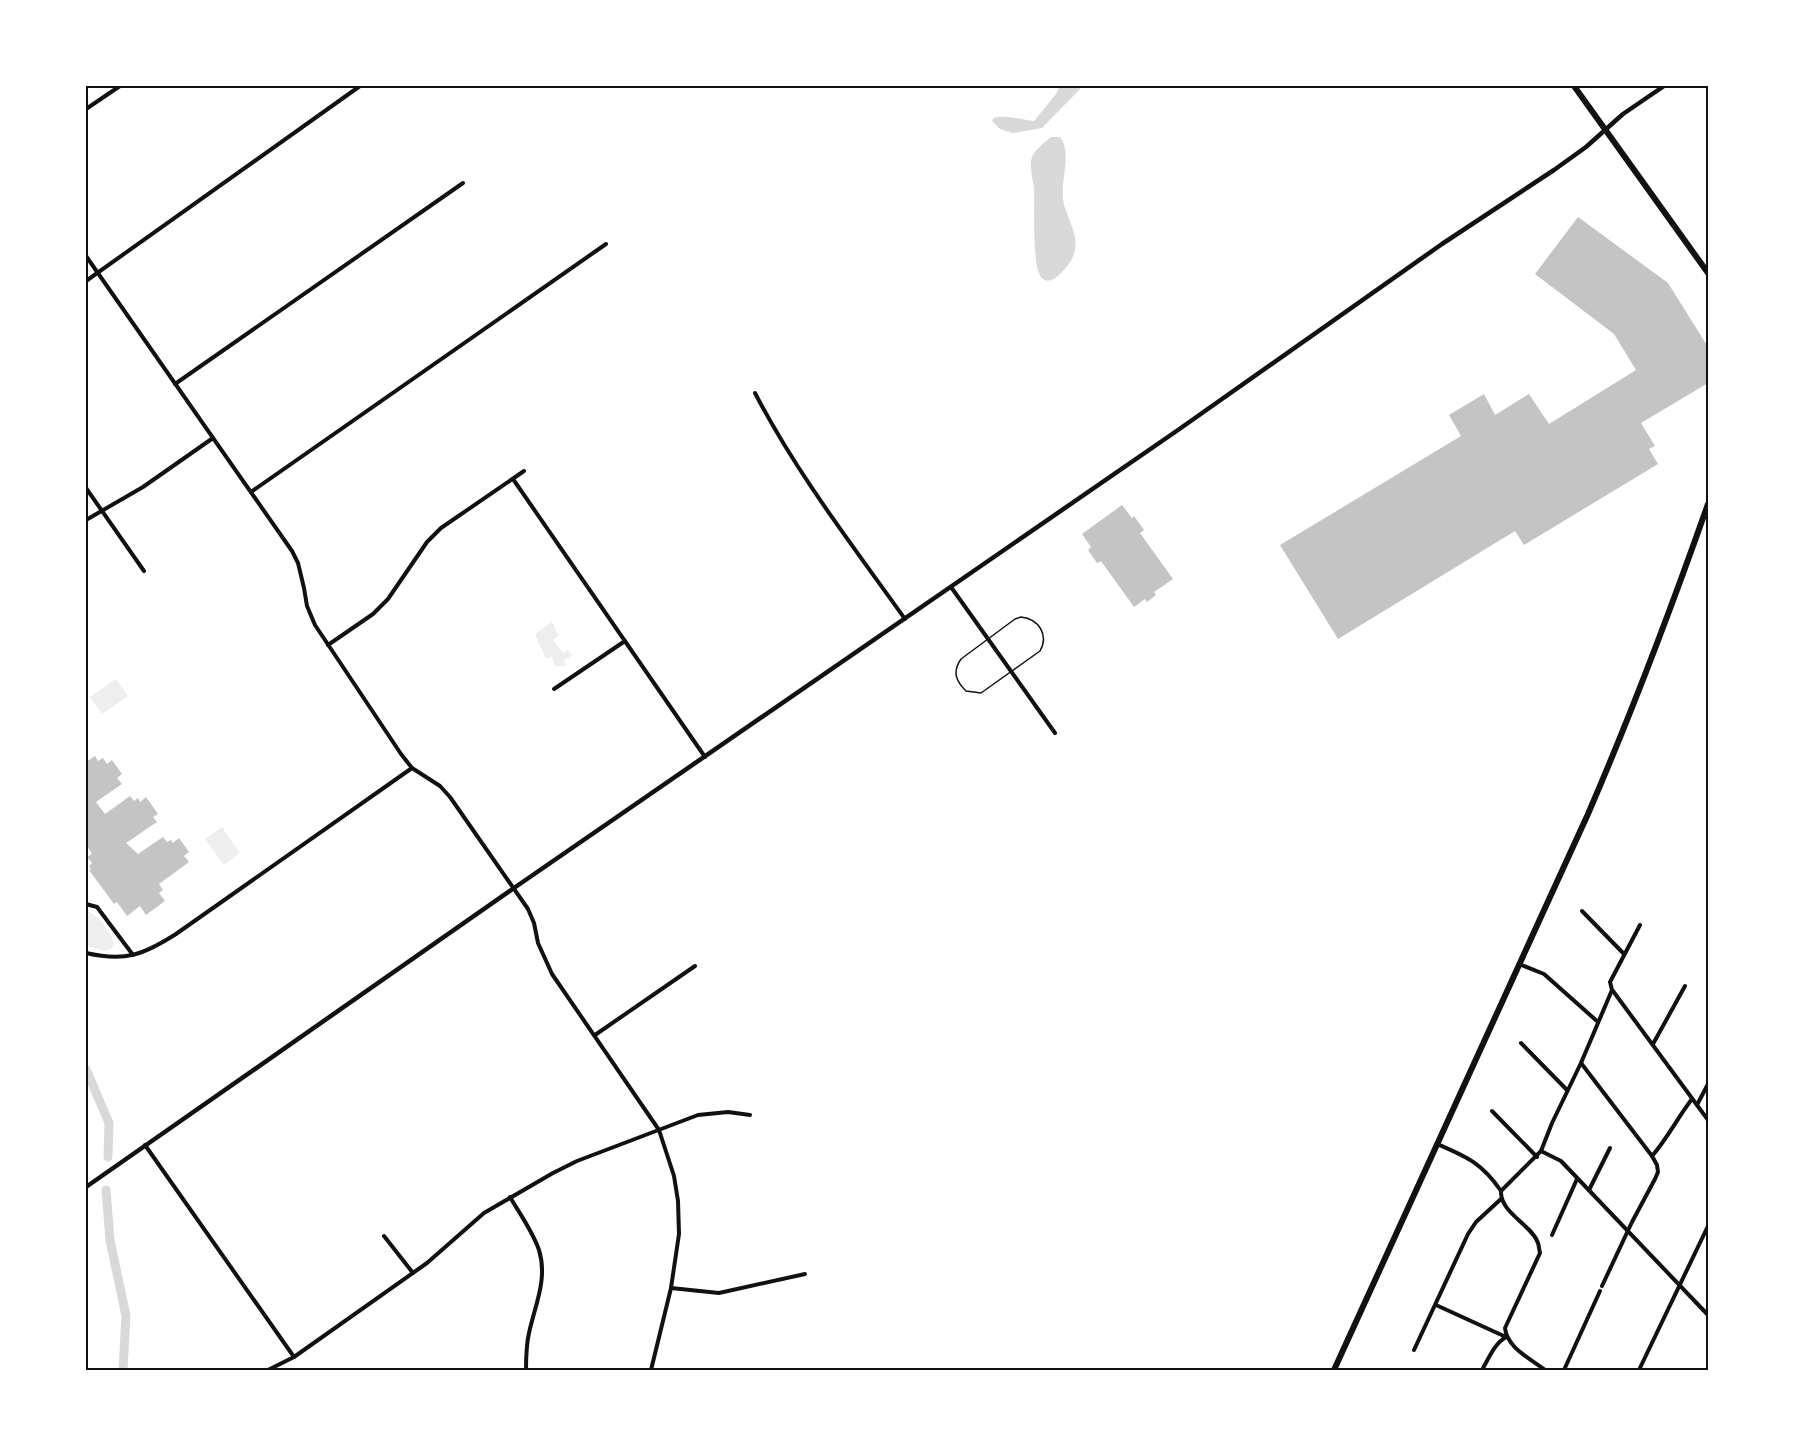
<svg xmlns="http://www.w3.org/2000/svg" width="1794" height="1456" font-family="Commissioner,sans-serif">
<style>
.green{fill:#eee}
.water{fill:#d9d9d9}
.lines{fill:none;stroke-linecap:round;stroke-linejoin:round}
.canal{stroke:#d9d9d9;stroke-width:9}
.building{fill:#c4c4c4}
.service{stroke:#111;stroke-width:1.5}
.minor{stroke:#111;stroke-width:4}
.tertiary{stroke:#111;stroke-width:4.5}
.primary{stroke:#111;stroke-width:6}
.neatline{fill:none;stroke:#111;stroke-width:2}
</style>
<rect width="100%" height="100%" fill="#fff"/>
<!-- green -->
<g class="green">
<path d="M 552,622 L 555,626 L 554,628 L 559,635 L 553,640 L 563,653 L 568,650 L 576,659 L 572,655 L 564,661 L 566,666 L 555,666 L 552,657 L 546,659 L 535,634 Z"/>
<path d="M 116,679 L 128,696 L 102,714 L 90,697 Z"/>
<path d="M 222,827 L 240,853 L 224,865 L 205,839 Z"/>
<path d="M 86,911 C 98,914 112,933 114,945 L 111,949 L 105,951 L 86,946 Z"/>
</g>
<!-- water -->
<g class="water">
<path d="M 1060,86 L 1083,86 L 1042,128 L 1013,133 L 1000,129 L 992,121 L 994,118 C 1004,114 1022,120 1034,121 L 1056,94 Z"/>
<path d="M 1051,137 L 1060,137 C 1074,155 1057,184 1065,208 C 1076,237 1084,251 1059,275 C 1055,279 1048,283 1043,279 C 1031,272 1035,204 1034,189 C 1033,180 1030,170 1031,161 C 1033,150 1044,143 1051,137 Z"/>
</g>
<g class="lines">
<!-- canal -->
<g class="canal">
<path d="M 86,1069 L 109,1123 L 108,1157"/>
<path d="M 106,1190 L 110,1240 L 126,1316 L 123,1370"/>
</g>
</g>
<!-- building -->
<g class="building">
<path d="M 1578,217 L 1668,283 L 1708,347 L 1708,383 L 1641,423 L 1655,446 L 1649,449 L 1658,464 L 1524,545 L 1515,531 L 1338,639 L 1280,545 L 1461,436 L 1449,415 L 1484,394 L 1495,415 L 1529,394 L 1549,424 L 1636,370 L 1614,334 L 1535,274 Z"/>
<path d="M 1122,505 L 1132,518 L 1134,516 L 1144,530 L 1140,533 L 1173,579 L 1154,592 L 1156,595 L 1147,602 L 1145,599 L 1134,607 L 1101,561 L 1097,563 L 1088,550 L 1091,547 L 1082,534 Z"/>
<path d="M 95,756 L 98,761 L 103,758 L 107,764 L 112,760 L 122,774 L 117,778 L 122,784 L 96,802 L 105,814 L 130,796 L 134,801 L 138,798 L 140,802 L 146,797 L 158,814 L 153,817 L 157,822 L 126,843 L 138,854 L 163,837 L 167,842 L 171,840 L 173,843 L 179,838 L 189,852 L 184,856 L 189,862 L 159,884 L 163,890 L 159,893 L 165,901 L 146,915 L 140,906 L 127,916 L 117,902 L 114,904 L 89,870 L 91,869 L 89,866 L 92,863 L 87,857 L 92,854 L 86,844 L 86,762 Z"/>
</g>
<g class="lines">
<!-- service -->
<path class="service" d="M 1021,617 C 1039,619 1049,635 1040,651 L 981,693 L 966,691 C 956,681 952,672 961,659 L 1015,619 Z"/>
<!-- minor -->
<g class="minor">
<path d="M 86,109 L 120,86"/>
<path d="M 86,256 L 292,551 L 298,563 L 304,588 L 307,606 L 315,625 L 401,754 L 412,768 L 440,786 L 450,797 L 528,909 L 534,923 L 538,943 L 552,974 L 659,1130 L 674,1176 L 678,1201 L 679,1234 L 671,1288 L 651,1370"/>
<path d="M 86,281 L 360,86"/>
<path d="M 175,384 L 463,183"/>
<path d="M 755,393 C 797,474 853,546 905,619"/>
<path d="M 513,479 L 705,757"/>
<path d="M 86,488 L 144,571"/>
<path d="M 251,492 L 606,244"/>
<path d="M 86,520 L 143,487 L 213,438"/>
<path d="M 951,587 L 1055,733"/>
<path d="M 328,645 L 373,614 L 388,599 L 427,542 L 441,528 L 524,471"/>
<path d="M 554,689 L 625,641"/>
<path d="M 86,904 L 97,907 L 133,955"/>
<path d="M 1582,911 L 1624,954"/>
<path d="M 86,953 C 125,962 143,955 176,934 L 412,768"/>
<path d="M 1519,964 L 1544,974 L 1598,1022"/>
<path d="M 1613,991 L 1708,1120"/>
<path d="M 595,1035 L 695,966"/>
<path d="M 1521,1043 L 1567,1090"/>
<path d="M 1653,1044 L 1685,986"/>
<path d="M 1581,1063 L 1652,1156"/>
<path d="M 1697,1105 L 1708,1084"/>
<path d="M 1492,1111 L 1537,1157"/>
<path d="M 1437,1144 C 1467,1157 1482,1163 1501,1191 C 1500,1213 1532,1225 1538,1243 C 1539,1246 1539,1249 1540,1253 L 1505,1328 C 1507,1348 1531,1359 1545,1370"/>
<path d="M 145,1145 L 294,1357"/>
<path d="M 1541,1151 L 1561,1161 L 1708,1315"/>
<path d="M 1589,1190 L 1610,1148"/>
<path d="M 1501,1191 L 1541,1151 L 1552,1123 L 1581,1063 L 1612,990 L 1610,982 L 1640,925"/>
<path d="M 510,1197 C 520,1214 533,1232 539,1250 C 548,1279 535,1305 529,1333 C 526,1346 526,1358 526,1370"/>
<path d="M 1552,1235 L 1577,1179"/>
<path d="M 384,1236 L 413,1273"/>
<path d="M 1602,1286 L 1632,1222 L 1655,1179 L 1658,1172 L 1657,1165 L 1652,1156 C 1667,1139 1678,1117 1692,1099"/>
<path d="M 671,1288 L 719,1293 L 805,1274"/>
<path d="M 1436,1305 L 1506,1337 C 1494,1344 1489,1358 1482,1370"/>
<path d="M 1414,1350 L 1468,1234 L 1476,1222 L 1501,1199"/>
<path d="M 268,1370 L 294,1357 L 427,1263 L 484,1213 L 553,1173 L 577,1161 L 698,1115 L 728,1112 L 750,1115"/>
<path d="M 1564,1370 L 1600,1291"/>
<path d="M 1639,1370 L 1708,1226"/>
</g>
<!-- tertiary -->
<path class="tertiary" d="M 86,1187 L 514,888 L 1178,430 L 1442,244 L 1554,170 L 1586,147 L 1623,114 L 1664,86"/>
<!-- primary -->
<g class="primary">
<path d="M 1574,86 L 1708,273"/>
<path d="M 1334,1370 L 1588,814 C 1632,712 1671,609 1708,504"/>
</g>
</g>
<!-- border -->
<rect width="1794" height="1456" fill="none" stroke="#ffffff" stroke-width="174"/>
<rect x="87" y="87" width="1620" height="1282" class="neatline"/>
</svg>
